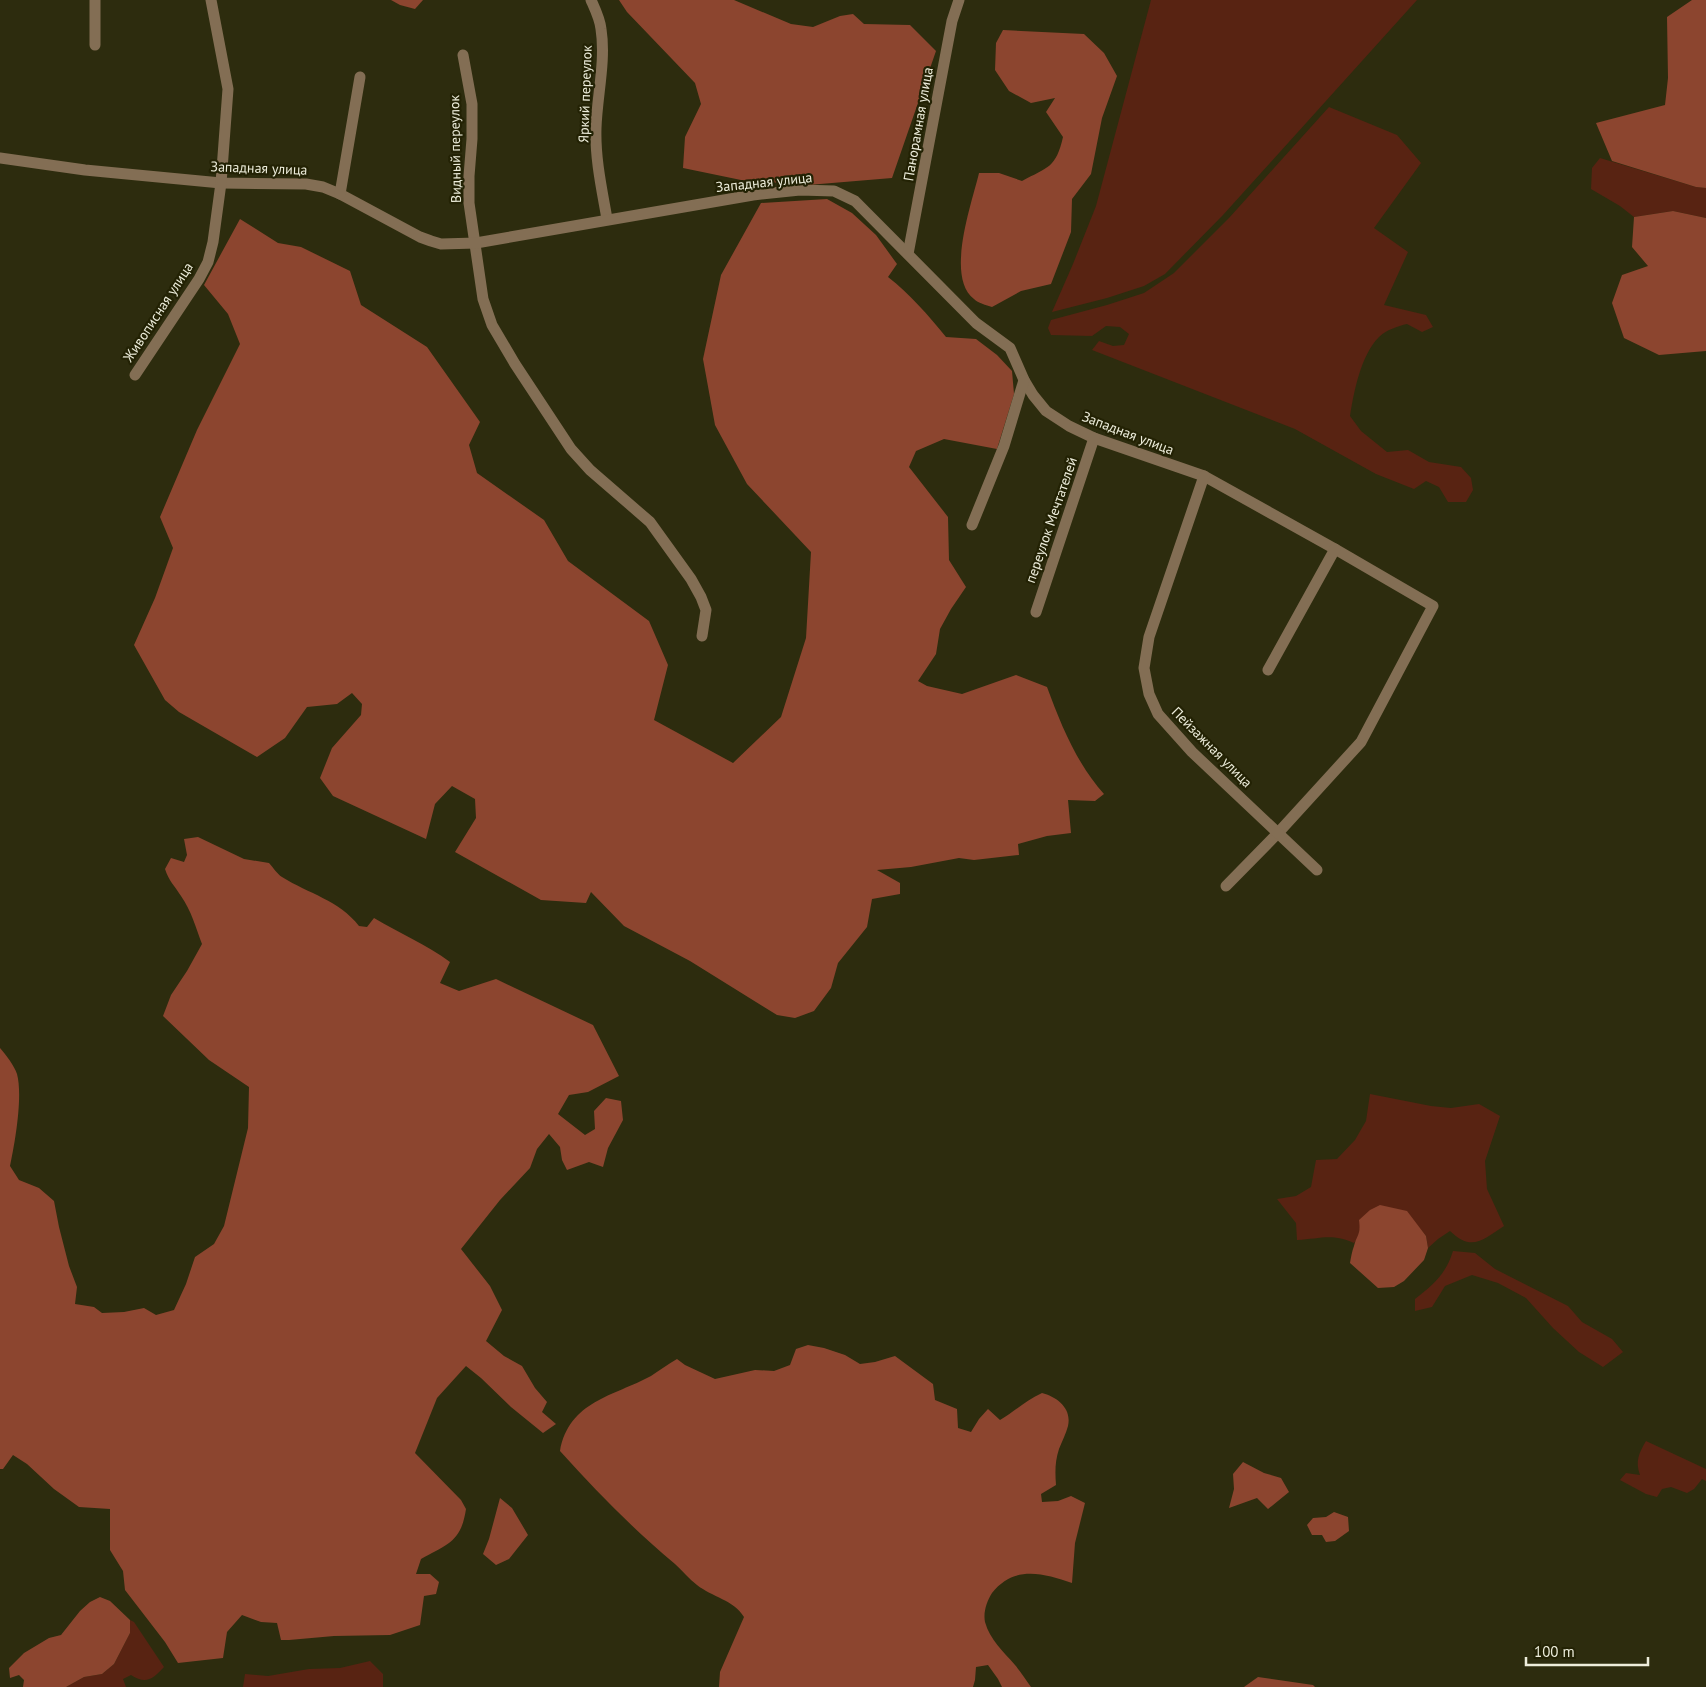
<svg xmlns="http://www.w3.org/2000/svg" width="1706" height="1687" font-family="'PT Sans',sans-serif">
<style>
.green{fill:#582312}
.forest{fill:#8c452f}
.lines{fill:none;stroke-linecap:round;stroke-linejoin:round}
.minor{stroke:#836e54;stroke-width:11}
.labels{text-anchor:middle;stroke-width:4.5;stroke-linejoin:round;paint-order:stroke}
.street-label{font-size:14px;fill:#ededdb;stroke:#232204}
</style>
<rect width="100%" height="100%" fill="#2d2c0e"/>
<!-- green -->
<g class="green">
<path d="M 1151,0 L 1417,0 L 1223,215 L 1165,274 L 1144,286 L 1107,298 L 1052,312 L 1073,264 L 1096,206 Z"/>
<path d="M 1329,107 L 1397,135 L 1421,163 L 1374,228 L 1408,252 L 1384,305 L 1426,315 L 1433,327 L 1422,332 L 1407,324 C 1398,326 1386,330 1379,337 C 1361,355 1354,391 1350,416 L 1361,431 L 1387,452 L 1408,450 L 1429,462 L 1461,467 L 1471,478 L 1473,490 L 1466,502 L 1448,502 L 1439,487 L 1426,481 L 1414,489 L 1376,474 L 1295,429 L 1092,350 L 1099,341 L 1113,346 L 1124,345 L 1129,334 L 1120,327 L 1106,326 L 1092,336 L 1051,335 L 1048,328 L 1051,320 L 1107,305 L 1144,293 L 1174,273 L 1229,218 Z"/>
<path d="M 1600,158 L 1696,187 L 1706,188 L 1706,218 L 1673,211 L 1634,217 L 1620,206 L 1591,189 L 1592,168 Z"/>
<path d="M 1370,1094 L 1431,1106 L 1451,1108 L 1479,1104 L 1500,1116 L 1485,1161 L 1487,1189 L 1504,1226 C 1482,1240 1472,1252 1450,1231 L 1438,1239 L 1428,1248 L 1426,1236 L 1417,1225 L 1360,1229 L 1358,1238 L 1354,1243 C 1332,1233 1320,1239 1297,1240 L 1296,1223 L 1277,1199 L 1296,1196 L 1311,1187 L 1316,1160 L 1337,1159 L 1355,1140 L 1366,1121 Z"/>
<path d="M 1453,1251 L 1475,1253 L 1495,1269 L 1568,1306 L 1582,1322 L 1612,1339 L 1623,1352 L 1603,1367 L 1579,1352 L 1553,1328 L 1526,1298 L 1498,1283 L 1472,1275 L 1445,1286 L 1432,1307 L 1415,1311 L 1415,1299 C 1433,1285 1446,1274 1453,1251 Z"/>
<path d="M 1646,1441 L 1706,1469 L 1706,1481 L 1702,1479 L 1694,1489 L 1687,1493 L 1671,1487 L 1662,1489 L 1657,1497 L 1646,1494 L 1620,1480 L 1626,1473 L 1640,1475 C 1635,1461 1639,1453 1646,1441 Z"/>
<path d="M 130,1620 L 134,1622 L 164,1667 C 153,1679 146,1685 131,1675 L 123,1679 L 126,1687 L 66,1687 L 84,1677 L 102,1674 L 114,1664 L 130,1633 Z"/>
<path d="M 370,1661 L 383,1674 L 383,1687 L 243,1687 L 245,1674 L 268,1676 L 309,1669 L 340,1668 Z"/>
</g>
<!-- forest -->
<g class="forest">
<path d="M 391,0 L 423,0 L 415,9 L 400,5 Z"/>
<path d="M 619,0 L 734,0 L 791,24 L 813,27 L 840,16 L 853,14 L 864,24 L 910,25 L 936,51 L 892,178 L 808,185 L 741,180 L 683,168 L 685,137 L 701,104 L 695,83 L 627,12 Z"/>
<path d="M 1692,0 L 1706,0 L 1706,188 L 1696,187 L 1612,161 L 1596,123 L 1665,105 L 1668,78 L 1667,17 Z"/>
<path d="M 1003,30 L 1084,34 L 1104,53 L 1117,76 L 1102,118 L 1091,174 L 1072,199 L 1071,232 L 1051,284 L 1021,291 L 992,307 C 986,305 978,303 974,299 C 945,277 972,203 979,173 L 999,173 L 1022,181 C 1048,167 1056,168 1063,137 L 1046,112 L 1055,98 L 1031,103 L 1009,91 L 995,70 L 996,43 Z"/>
<path d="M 827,199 L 852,213 L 876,235 L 897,264 L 888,277 C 910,294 928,315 946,337 L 976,339 L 997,355 L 1012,371 L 1014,394 L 997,449 L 944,439 L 916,451 L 909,467 L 948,517 L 949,560 L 966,587 L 951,609 L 940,629 L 936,654 L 918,681 L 927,686 L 962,694 L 1016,675 L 1047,687 C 1061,725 1077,764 1104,794 L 1095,801 L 1068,800 L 1071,833 L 1047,836 L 1018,844 L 1019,855 L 974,860 L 959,858 L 911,867 L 877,870 L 900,883 L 900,894 L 872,899 L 867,927 L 838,963 L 831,988 L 814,1011 L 795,1018 L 777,1015 L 690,961 L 624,926 L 591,892 L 586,903 L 541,900 L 455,852 L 476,818 L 475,799 L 452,786 L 435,804 L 426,839 L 333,796 L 320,778 L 332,748 L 361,715 L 362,704 L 352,693 L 337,704 L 307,707 L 285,738 L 257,757 L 179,712 L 165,700 L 134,645 L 155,598 L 173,548 L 160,517 L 197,430 L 240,344 L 228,314 L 204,285 L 240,219 L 278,243 L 301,247 L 350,271 L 361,305 L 427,347 L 480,422 L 469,445 L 477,473 L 544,520 L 568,561 L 649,621 L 668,665 L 654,720 L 733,763 L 781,717 L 806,638 L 811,552 L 747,484 L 715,425 L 703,359 L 721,275 L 761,203 Z"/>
<path d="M 1673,211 L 1706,218 L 1706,351 L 1659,355 L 1624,338 L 1612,303 L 1622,275 L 1648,266 L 1632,247 L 1634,217 Z"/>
<path d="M 198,837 L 244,859 L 269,863 C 273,867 277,874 282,877 C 309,894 339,900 359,926 L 367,927 L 374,918 C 399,933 427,945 450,962 L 440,983 L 459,991 L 496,979 L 593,1025 L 619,1076 L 588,1092 L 569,1095 L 558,1114 L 585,1135 L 595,1129 L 594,1111 L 606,1098 L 621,1101 L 623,1120 L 608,1148 L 603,1167 L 589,1162 L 567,1170 L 562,1160 L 560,1147 L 549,1134 L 537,1149 L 530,1168 L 500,1200 L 461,1249 L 490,1286 L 502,1310 L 486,1341 L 504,1356 L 522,1366 L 535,1388 L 547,1402 L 542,1412 L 556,1424 L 543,1433 L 511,1407 L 481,1378 L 466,1366 L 437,1398 L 415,1453 L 461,1500 L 466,1509 C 461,1542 448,1544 421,1559 L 416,1574 L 430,1574 L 439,1582 L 436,1594 L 424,1596 L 420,1625 L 390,1635 L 334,1636 L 289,1640 L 281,1640 L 277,1623 L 261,1622 L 242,1615 L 227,1632 L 223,1658 L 178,1663 L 165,1642 L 125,1590 L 123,1571 L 110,1550 L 110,1509 L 79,1507 L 54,1489 L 27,1464 L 13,1455 L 3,1469 L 0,1469 L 0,1048 C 6,1055 14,1065 17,1074 C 23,1096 15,1143 10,1166 L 19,1180 L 39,1188 L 54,1201 L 59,1227 L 69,1266 L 77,1287 L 75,1304 L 94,1307 L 102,1313 L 124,1312 L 144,1308 L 156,1315 L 174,1310 L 186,1284 L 195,1257 L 214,1244 L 224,1226 L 248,1128 L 249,1087 L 209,1060 L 163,1016 L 171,995 L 187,971 L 202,944 C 196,928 191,910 181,896 C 174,885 169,881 165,869 L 171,858 L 184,862 L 187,855 L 184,839 Z"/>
<path d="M 1380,1205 L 1407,1211 L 1426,1236 L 1428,1248 L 1424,1260 L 1404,1281 L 1394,1287 L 1378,1288 L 1350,1263 C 1351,1257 1352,1251 1354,1246 C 1357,1234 1361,1235 1359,1220 L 1370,1210 Z"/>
<path d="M 808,1345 L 824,1348 L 845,1355 L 860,1364 L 875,1362 L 895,1356 L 933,1384 L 935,1400 L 957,1409 L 958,1428 L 971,1432 L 979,1419 L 988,1409 L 1000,1420 C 1015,1411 1025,1401 1042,1393 C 1057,1397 1072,1408 1068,1426 C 1066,1434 1062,1441 1059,1449 C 1055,1461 1055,1472 1056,1485 L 1041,1494 L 1042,1502 L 1058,1501 L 1071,1496 L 1085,1503 L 1075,1543 L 1072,1583 C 1043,1573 1014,1565 992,1593 C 987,1601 983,1612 985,1622 C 990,1640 1003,1651 1015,1665 C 1021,1672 1026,1680 1031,1687 L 1002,1687 L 998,1679 L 988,1665 L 976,1667 L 975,1680 L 973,1687 L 719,1687 L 720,1672 L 744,1617 C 734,1600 712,1597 697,1585 C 689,1579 683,1571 675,1564 C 633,1529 596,1491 560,1451 C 569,1401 614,1396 651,1376 C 660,1370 668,1364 677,1359 L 685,1365 L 715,1379 L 755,1370 L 774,1371 L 790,1365 L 796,1349 Z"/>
<path d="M 1243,1462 L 1264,1473 L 1281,1478 L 1289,1492 L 1268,1509 L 1257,1498 L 1229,1508 L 1234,1489 L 1233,1474 Z"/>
<path d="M 500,1498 L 512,1508 L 528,1535 L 509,1559 L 496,1565 L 483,1554 L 489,1539 Z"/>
<path d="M 1334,1512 L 1348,1517 L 1349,1531 L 1335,1541 L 1326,1542 L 1322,1535 L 1312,1535 L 1307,1525 L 1313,1518 L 1326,1517 Z"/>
<path d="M 100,1597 L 110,1601 L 130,1620 L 130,1633 L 114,1664 L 102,1674 L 84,1677 L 66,1687 L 23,1687 L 24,1680 L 19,1675 L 10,1678 L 9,1668 L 24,1653 L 49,1638 L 61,1635 L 80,1611 L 90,1602 Z"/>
<path d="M 1258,1677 L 1313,1685 L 1315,1687 L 1244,1687 Z"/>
</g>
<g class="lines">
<!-- minor -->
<g class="minor">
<path d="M 591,0 C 595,9 600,19 601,29 C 606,61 597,96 596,128 C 595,159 602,190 607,219"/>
<path d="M 95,45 L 95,0"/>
<path d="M 463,55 L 472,104 L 472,139 L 469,176 L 469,203 L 483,299 L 492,325 L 515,364 L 571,449 L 590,470 L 650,522 L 691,579 L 701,597 L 706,610 L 702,636"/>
<path d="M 0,158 L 85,170 L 221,183 L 306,184 L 323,187 L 340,194 L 420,237 L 431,241 L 441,244 L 476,243 L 753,195 L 800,190 L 834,191 L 855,201 L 976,323 L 1010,348 L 1024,380 L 1033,395 L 1046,411 L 1069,426 L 1094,438 L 1204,476 L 1335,549 L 1433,606 L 1361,742 L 1278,833 L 1226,886"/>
<path d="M 340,194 L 360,77"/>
<path d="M 908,254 L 952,21 L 959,0"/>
<path d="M 135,375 L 199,279 L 208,262 L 213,242 L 221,183 L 228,89 L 211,0"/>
<path d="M 1204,476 L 1149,637 L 1144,668 L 1149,694 L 1158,714 L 1192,752 L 1317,870"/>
<path d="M 972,525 L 1004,446 L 1024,380"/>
<path d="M 1036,612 L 1094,438"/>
<path d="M 1268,670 L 1335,549"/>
</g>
</g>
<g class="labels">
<!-- street labels -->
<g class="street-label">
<text transform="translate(585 94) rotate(-88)" y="5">Яркий переулок</text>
<text transform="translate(918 124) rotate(-80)" y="5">Панорамная улица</text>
<text transform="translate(455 149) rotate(-91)" y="5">Видный переулок</text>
<text transform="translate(259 168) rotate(2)" y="5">Западная улица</text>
<text transform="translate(764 182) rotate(-6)" y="5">Западная улица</text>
<text transform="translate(158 312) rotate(-57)" y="5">Живописная улица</text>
<text transform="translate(1128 433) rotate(21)" y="5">Западная улица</text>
<text transform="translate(1051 520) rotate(-71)" y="5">переулок Мечтателей</text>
<text transform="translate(1212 747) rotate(45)" y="5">Пейзажная улица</text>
</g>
</g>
<!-- scale -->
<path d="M1526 1657v8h122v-8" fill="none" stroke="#ededdb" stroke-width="2.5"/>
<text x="1534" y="1657" font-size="15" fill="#ededdb" stroke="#232204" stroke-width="4" paint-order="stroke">100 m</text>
</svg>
